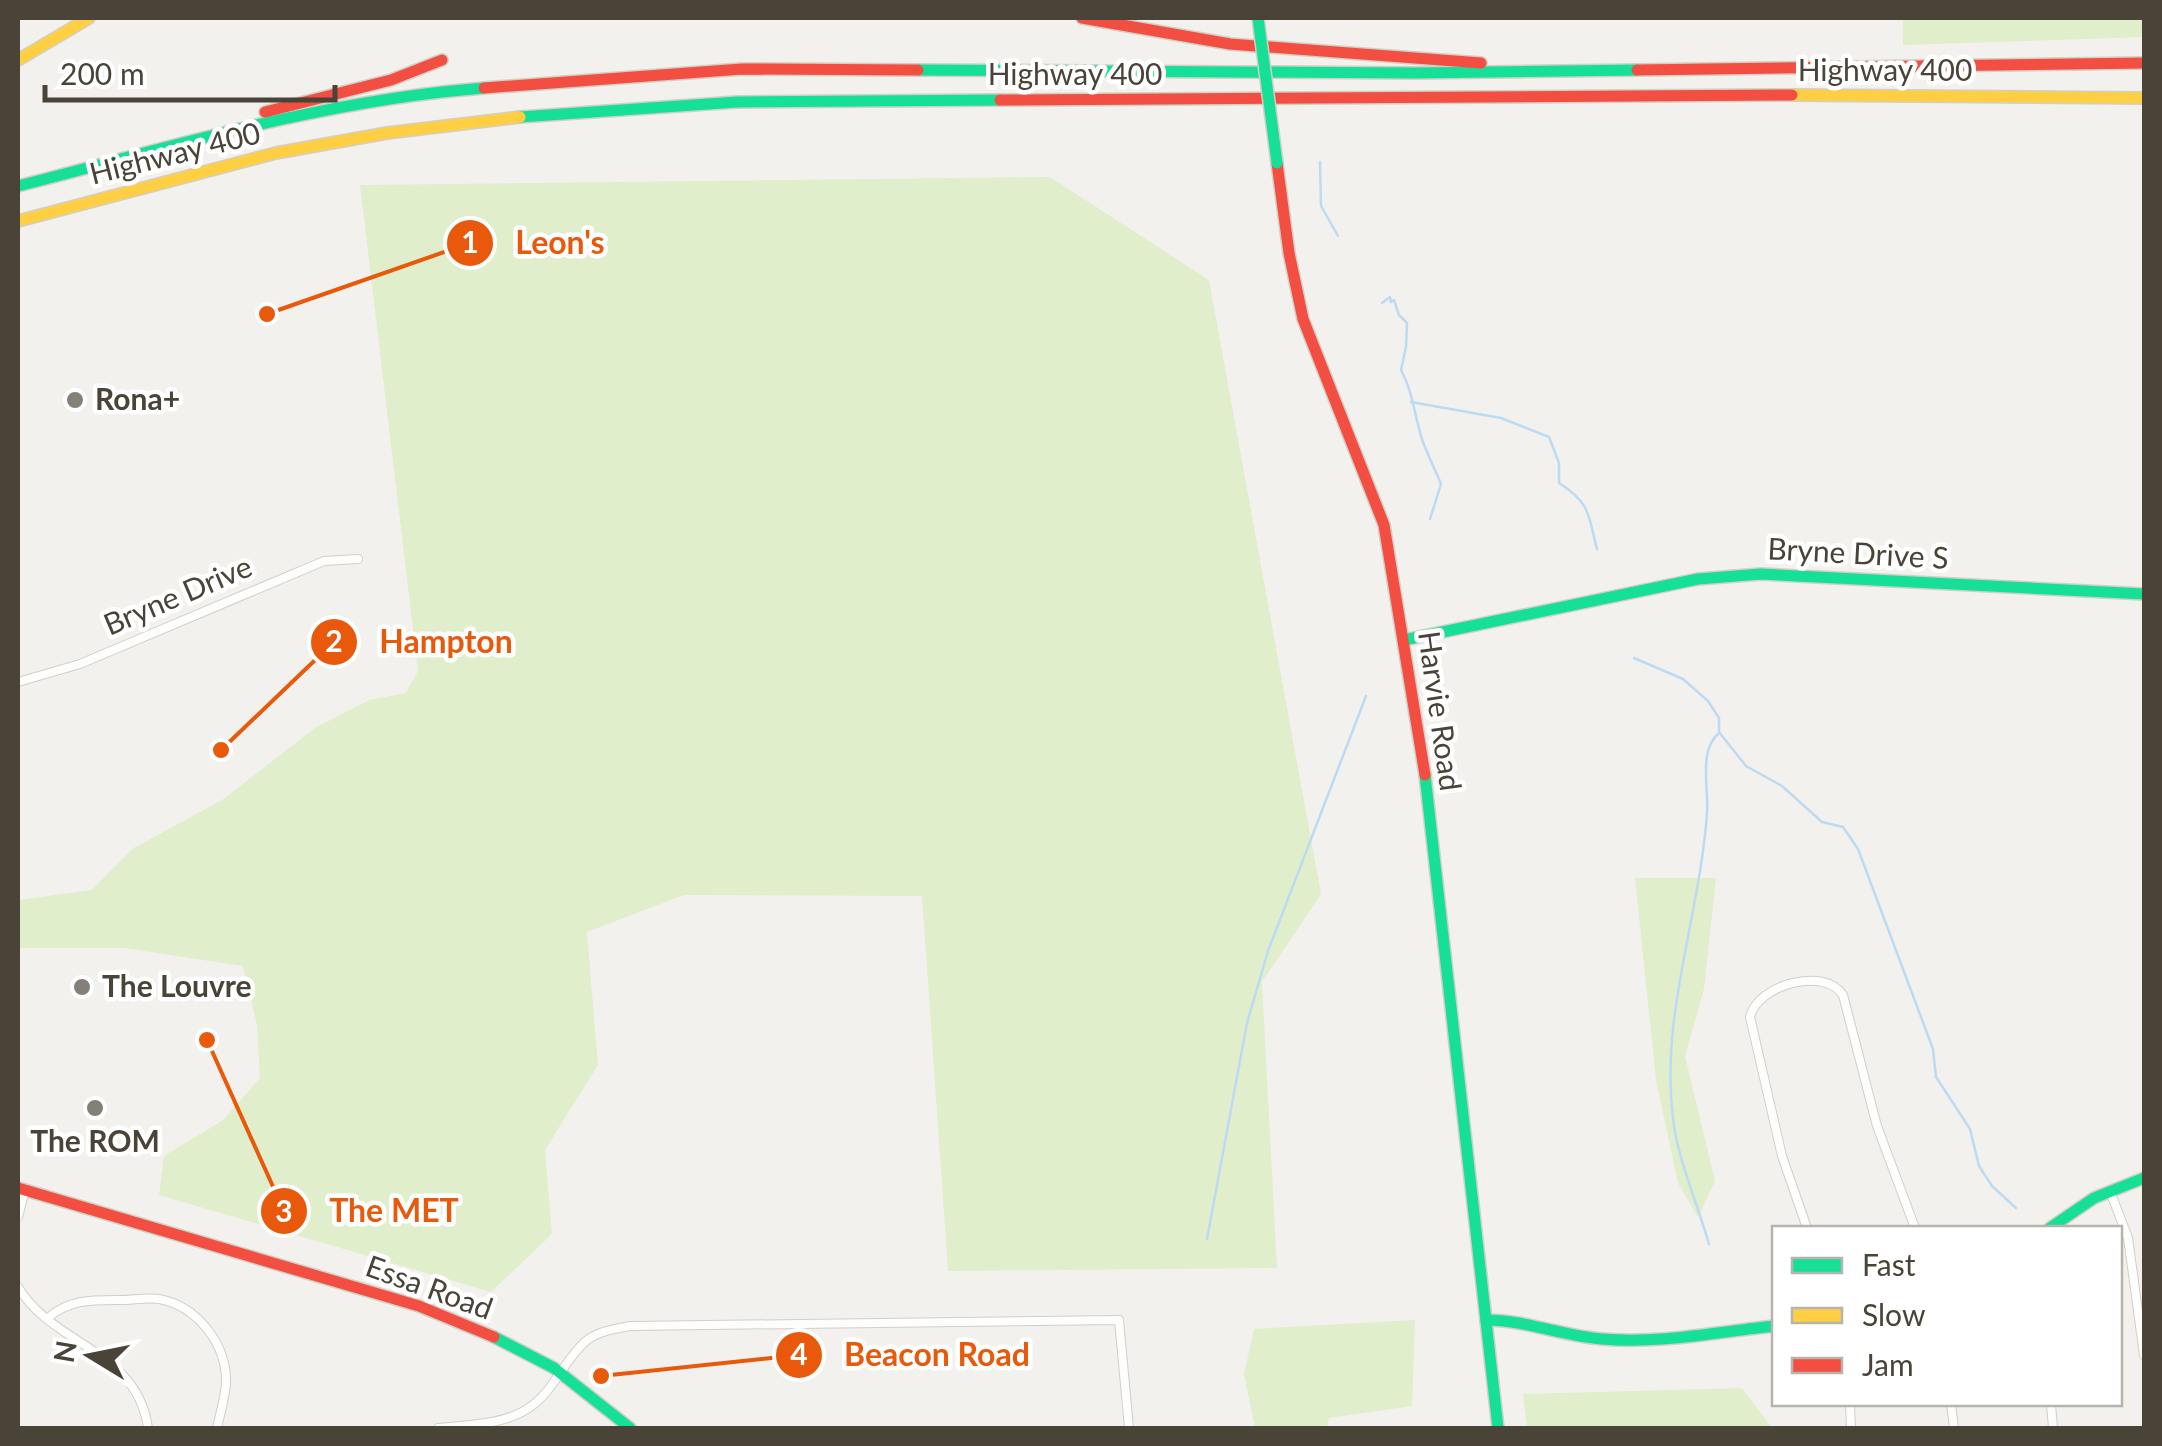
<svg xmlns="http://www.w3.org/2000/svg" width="2162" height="1446" font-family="Lato,sans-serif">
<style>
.green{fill:#e0eecc}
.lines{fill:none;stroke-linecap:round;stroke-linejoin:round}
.stream{stroke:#bcdbf2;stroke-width:2.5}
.street-casing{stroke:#d1cfca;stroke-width:10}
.fast-casing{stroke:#d3cfc4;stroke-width:14}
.slow-casing{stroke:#d3cfc4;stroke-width:14}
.jam-casing{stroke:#d3cfc4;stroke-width:14}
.street{stroke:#fdfdfc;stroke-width:8}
.fast{stroke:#16e098;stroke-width:11}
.slow{stroke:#ffcf43;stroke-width:11}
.jam{stroke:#f24e42;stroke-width:11}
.fast-bridge-casing{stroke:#d3cfc4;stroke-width:14;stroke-linecap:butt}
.fast-bridge{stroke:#16e098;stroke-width:11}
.poi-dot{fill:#858077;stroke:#fff;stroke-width:4}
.labels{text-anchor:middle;stroke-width:9;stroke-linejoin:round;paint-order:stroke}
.street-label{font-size:30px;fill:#4a4337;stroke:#fff}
.poi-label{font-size:30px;font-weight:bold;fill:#4a4337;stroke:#fff;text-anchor:start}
.leader{fill:none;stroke:#e8590c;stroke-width:4}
.callout-dot{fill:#e8590c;stroke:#fff;stroke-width:4}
.mark-label{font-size:30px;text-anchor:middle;font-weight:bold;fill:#fff}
.callout-label{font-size:32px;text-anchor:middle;font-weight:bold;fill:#e8590c;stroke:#fff;stroke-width:9;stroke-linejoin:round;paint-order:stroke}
</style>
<rect width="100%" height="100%" fill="#f3f1ed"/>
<!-- green -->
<g class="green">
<path d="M 1903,18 L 2144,18 L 2144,37 L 1903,45 Z"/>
<path d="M 1050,177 L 1209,280 L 1321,894 L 1262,982 L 1277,1268 L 948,1271 L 922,896 L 684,895 L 587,932 L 598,1065 L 545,1150 L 552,1234 L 491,1292 L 159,1195 L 164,1156 L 223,1120 L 260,1078 L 257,1025 L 243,966 L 124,948 L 18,948 L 18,900 L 92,890 L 132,849 L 222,800 L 315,728 L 369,700 L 406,693 L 418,671 L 360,185 Z"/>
<path d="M 1635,878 L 1716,878 L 1704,989 L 1685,1056 L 1715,1181 L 1698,1217 L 1678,1183 L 1656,1080 Z"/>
<path d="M 1415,1320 L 1412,1406 L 1329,1418 L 1327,1428 L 1255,1428 L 1244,1374 L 1254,1329 Z"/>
<path d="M 1742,1388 L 1772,1428 L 1527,1428 L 1523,1394 Z"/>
</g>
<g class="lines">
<!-- stream -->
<g class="stream">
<path d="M 1320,162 L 1321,206 L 1338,236"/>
<path d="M 1382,303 L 1390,297 L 1391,302 L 1394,300 L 1399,315 L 1407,323 L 1406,347 L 1401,370 C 1413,392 1414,414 1422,439 C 1427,454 1435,469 1441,484 L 1430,519"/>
<path d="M 1411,402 L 1501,418 L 1549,437 L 1559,463 L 1559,483 C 1592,504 1588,516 1597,549"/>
<path d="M 1634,658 L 1683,679 L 1708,701 L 1719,718 L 1719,732 L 1746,766 L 1782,786 L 1822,822 L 1843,827 L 1858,849 L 1933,1049 L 1936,1077 L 1970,1129 L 1979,1166 L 1992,1186 L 2016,1208"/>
<path d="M 1207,1239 L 1247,1023 L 1268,951 L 1366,696"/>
<path d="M 1709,1244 C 1698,1205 1677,1158 1673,1118 C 1660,1016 1700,915 1707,813 C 1709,789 1698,750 1719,733"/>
</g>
<defs>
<g id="street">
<path d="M 18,682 L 80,664 L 324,561 L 358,559"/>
<path d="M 2110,1191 L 2128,1238 L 2144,1355"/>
<path d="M 18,1217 L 25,1190"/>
<path d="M 1807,1228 L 1782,1156 L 1750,1017 C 1757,985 1824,966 1843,995 L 1877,1126 L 1915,1228"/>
<path d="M 18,1287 C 53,1346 137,1349 148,1428"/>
<path d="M 48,1318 C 69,1299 94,1300 120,1300 C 133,1300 147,1297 159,1299 C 197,1306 227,1344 226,1383 C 225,1398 220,1414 217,1428"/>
<path d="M 1850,1404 L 1851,1428"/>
<path d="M 1951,1404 L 1954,1428"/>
<path d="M 2051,1404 L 2053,1428"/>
<path d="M 438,1428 C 468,1425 505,1425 530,1407 C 554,1391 564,1360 586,1341 C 598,1331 615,1329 630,1326 L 1119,1320 L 1129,1428"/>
</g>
<g id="fast">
<path d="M 918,70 L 1416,73 L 1637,70"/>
<path d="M 520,117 L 737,102 L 1000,100"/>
<path d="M 18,186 C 171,147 325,100 484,88"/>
<path d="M 1404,640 L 1698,579 L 1761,574 L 2144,594"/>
<path d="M 1425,775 L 1498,1428"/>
<path d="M 2050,1228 L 2094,1198 L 2144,1178"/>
<path d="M 1486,1320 C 1526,1320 1562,1336 1602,1339 C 1659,1344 1717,1332 1774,1326"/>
<path d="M 494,1337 L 554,1368 L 630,1428"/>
</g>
<g id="slow">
<path d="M 18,60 L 89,18"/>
<path d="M 1792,95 L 2144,98"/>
<path d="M 18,221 L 276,153 L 387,133 L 520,117"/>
</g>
<g id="jam">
<path d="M 1082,18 L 1230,44 L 1481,63"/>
<path d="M 1637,70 L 2144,63"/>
<path d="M 484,88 L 742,69 L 918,70"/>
<path d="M 1000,100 L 1792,95"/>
<path d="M 265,112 L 391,80 L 442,60"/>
<path d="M 1277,163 L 1289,253 L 1303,319 L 1384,525 L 1425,775"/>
<path d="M 18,1188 L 419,1306 L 494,1337"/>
</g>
</defs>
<!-- street casing -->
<use href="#street" class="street-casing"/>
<!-- fast casing -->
<use href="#fast" class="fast-casing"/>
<!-- slow casing -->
<use href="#slow" class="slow-casing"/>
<!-- jam casing -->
<use href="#jam" class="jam-casing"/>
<!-- street -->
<use href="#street" class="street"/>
<!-- fast -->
<use href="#fast" class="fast"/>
<!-- slow -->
<use href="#slow" class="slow"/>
<!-- jam -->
<use href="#jam" class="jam"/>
<defs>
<path id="fast-bridge" d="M 1258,18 L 1277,163"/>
</defs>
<!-- fast-bridge casing -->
<use href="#fast-bridge" class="fast-bridge-casing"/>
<!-- fast-bridge -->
<use href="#fast-bridge" class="fast-bridge"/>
</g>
<!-- markers -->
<g class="poi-dot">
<circle cx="75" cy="400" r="10"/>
<circle cx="82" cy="987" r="10"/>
<circle cx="95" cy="1108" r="10"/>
</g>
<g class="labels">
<!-- street labels -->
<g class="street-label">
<text x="1885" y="81">Highway 400</text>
<text x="1075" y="85">Highway 400</text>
<text transform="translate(175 154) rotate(-14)" y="10">Highway 400</text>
<text transform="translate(1858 554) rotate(3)" y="10">Bryne Drive S</text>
<text transform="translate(178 596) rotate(-23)" y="10">Bryne Drive</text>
<text transform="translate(1439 711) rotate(82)" y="10">Harvie Road</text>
<text transform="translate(429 1288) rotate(20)" y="10">Essa Road</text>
</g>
<!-- poi labels -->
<g class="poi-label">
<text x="95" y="410">Rona+</text>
<text x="102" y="997">The Louvre</text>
<text x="95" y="1152" text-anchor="middle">The ROM</text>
</g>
</g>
<!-- callouts -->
<path class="leader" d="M267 314L470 243M221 750L334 642M207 1040L284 1211M601 1376L799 1355"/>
<g class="callout-dot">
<circle cx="267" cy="314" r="10"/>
<circle cx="221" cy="750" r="10"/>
<circle cx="207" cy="1040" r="10"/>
<circle cx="601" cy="1376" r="10"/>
<circle cx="470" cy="243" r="25"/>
<circle cx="334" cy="642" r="25"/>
<circle cx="284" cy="1211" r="25"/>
<circle cx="799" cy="1355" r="25"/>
</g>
<g class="mark-label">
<text x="470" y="253">1</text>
<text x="334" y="652">2</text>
<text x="284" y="1222">3</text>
<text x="799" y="1365">4</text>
</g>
<g class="callout-label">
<text x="560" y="254">Leon's</text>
<text x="446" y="653">Hampton</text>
<text x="394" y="1222">The MET</text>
<text x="937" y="1366">Beacon Road</text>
</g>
<!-- border -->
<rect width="2162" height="1446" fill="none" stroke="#4a4337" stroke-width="40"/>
<!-- legend -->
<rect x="1772" y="1226" width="350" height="180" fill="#ffffff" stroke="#b7b4af" stroke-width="2.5"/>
<rect x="1792" y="1258" width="50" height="15" fill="#16e098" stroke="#b7b4af" stroke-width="2.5"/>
<text x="1862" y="1276" font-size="30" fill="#4a4337">Fast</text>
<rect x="1792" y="1308" width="50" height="15" fill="#ffcf43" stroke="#b7b4af" stroke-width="2.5"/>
<text x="1862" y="1326" font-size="30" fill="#4a4337">Slow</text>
<rect x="1792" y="1358" width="50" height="15" fill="#f24e42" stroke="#b7b4af" stroke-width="2.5"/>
<text x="1862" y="1376" font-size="30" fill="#4a4337">Jam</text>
<!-- north arrow -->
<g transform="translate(90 1356) rotate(280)" stroke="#ffffff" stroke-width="8" paint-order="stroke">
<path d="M0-8L18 38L0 25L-18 38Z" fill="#4a4337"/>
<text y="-15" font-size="28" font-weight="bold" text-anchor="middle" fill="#4a4337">N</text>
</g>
<!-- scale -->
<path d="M45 85v15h290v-15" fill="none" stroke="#4a4337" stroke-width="5"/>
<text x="60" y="85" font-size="30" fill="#4a4337" stroke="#ffffff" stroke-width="8" paint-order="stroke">200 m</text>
</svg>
